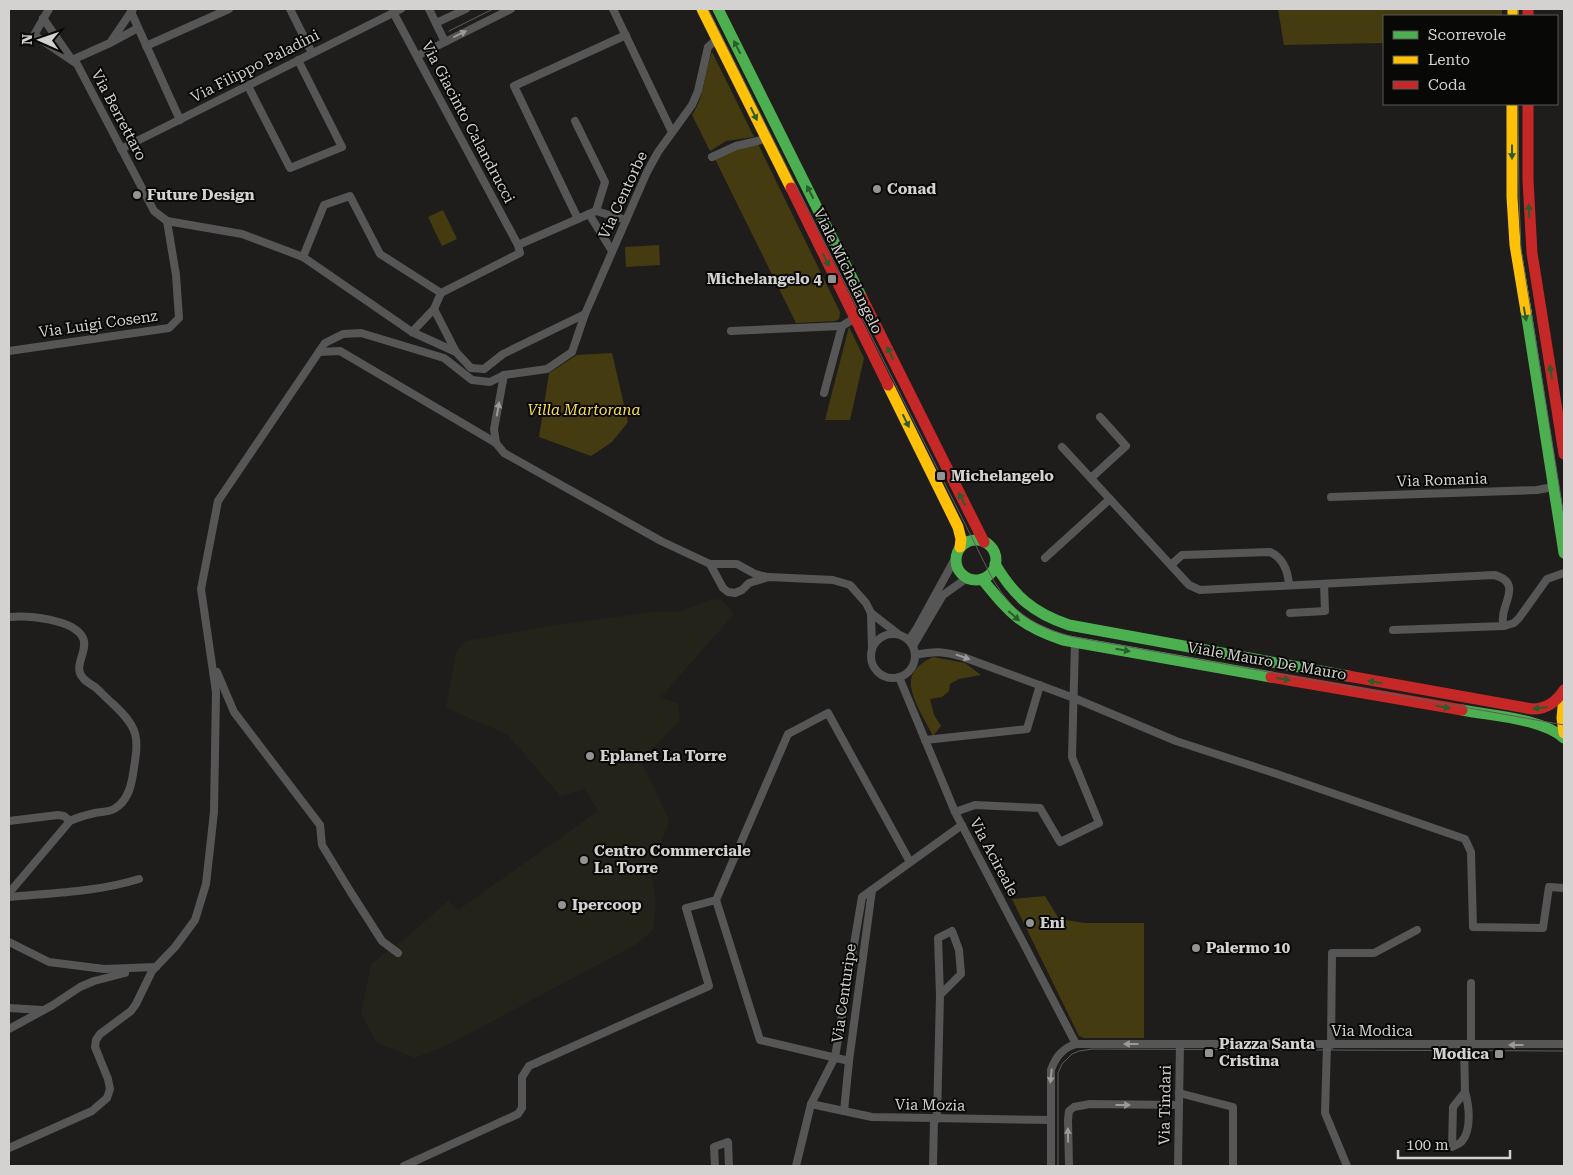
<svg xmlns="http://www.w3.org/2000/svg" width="1573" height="1175" font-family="'Roboto Serif',serif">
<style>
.built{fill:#24231a}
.green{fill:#443b11}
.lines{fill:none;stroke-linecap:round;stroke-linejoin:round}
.street{stroke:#565656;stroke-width:8}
.fast{stroke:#4caf50;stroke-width:11}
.slow{stroke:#ffc107;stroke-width:11}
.jam{stroke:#c62828;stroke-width:11}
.tram{stroke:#5e5e5c;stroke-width:1}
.oneway{fill:#9b9a99}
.oneway2{fill:#2a5c2c}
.poi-dot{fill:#949391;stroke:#080807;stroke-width:2}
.labels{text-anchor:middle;stroke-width:4;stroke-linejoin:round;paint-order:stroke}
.street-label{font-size:15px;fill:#d3d2d0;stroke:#080807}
.poi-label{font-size:15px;font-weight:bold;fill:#d3d2d0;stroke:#080807;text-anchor:start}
.park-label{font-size:15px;font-style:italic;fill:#fbdf51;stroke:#080807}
</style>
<rect width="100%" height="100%" fill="#1e1d1b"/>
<!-- built -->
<path class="built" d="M 721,599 L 734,614 L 660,698 L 678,703 L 680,720 L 641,761 L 669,820 L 651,873 L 656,902 L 653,930 L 635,945 L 446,1046 L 415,1058 L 376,1042 L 361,1013 L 371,964 L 408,936 L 448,901 L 458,910 L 598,811 L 585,789 L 560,796 L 523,752 L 506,734 L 446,708 L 456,653 L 460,647 L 466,641 L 562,624 L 653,612 L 678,612 L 709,600 Z"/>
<!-- green -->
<g class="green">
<path d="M 1278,9 L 1502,9 L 1502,16 L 1384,16 L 1384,43 L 1284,45 Z"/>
<path d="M 712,52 L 754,137 L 726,141 L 710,151 L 692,115 C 705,96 704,73 712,52 Z"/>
<path d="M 758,144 L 840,312 L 839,319 L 835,321 L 796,323 L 715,159 L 732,151 Z"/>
<path d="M 443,210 L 457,239 L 442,246 L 428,217 Z"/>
<path d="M 659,245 L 660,265 L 626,267 L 625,247 Z"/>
<path d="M 849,327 L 864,358 L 850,420 L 825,420 Z"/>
<path d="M 612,353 L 628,422 L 612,442 L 591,456 L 539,437 L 549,373 L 577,355 Z"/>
<path d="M 933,657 L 965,663 L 981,675 L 959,679 L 950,684 L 949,691 L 942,697 L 930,699 L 934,715 L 941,726 L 933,736 C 926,721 909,696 911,680 C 912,669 924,661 933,657 Z"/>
<path d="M 1045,896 L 1059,919 L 1085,923 L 1144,923 L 1144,1038 L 1084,1038 L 1079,1036 L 1012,899 Z"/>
</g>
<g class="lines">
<!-- street -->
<g class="street">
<path d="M 49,9 L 34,35 L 77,64 L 154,211 L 167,221 L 242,234 L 303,257 L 412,332 L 456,352"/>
<path d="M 290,9 L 312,53"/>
<path d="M 429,9 L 445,42"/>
<path d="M 613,9 L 672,132"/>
<path d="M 131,12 L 180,120"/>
<path d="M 43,18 L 72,60 L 110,43 L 133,9"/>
<path d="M 436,23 L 466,9"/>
<path d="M 112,42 L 138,28"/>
<path d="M 146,46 L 229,9"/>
<path d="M 417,56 L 511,9"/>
<path d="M 248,86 L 290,168 L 342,147 L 298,60"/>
<path d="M 575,121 L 605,182 L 596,211"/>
<path d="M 121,149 L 401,9"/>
<path d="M 712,157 L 736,146 L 766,139"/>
<path d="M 589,214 L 612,251"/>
<path d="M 578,219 L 514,86 L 626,35"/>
<path d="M 518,245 L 596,211 L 626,220"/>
<path d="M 303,257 L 324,205 L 350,196 L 380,254 L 441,293 L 520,253 L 518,245 L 393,12"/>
<path d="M 434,309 L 456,352 L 471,368 L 484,369 L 503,354 L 585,314"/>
<path d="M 731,331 L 842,326 L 855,318"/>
<path d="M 412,332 L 434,309 L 441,293"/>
<path d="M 9,351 L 169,328 L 179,318 L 176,275 L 167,221"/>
<path d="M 319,352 L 340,351 L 496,443 L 504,453 L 661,541 L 710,564 L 723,588 L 728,592 L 735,593 L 742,590 L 749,583 L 769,577 L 833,580 L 850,585 L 866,603 L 871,613 L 872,649"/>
<path d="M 824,393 L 842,326"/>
<path d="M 496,443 L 494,429 L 504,375"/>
<path d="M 1062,447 L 1189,585 L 1200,590 L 1494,575 C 1522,582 1503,603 1503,617 C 1502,620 1503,623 1504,626"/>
<path d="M 1091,478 L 1126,446 L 1100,417"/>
<path d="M 1331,497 L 1537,490 L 1553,487"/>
<path d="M 1045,558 L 1110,499"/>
<path d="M 710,564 L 737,564 L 755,574 L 767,577"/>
<path d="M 1171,565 L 1182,555 L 1270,552 C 1283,558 1288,571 1289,585"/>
<path d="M 871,613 L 898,634"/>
<path d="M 1290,613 L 1325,611 L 1324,584"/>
<path d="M 9,617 C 27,615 74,619 83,638 C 89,650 72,667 83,678 C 86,682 91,684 95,687 C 101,692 106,698 112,703 C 140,729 139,737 133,774 C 131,788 127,802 114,809 C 108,812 101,812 95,813 C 86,815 78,817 70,821 L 9,893"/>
<path d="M 1393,630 L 1504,626 L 1514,623 L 1519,618 L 1547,579 L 1564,573"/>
<circle cx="893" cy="656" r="22"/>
<path d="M 909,640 L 917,628 L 956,557"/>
<path d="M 913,646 L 943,595 L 967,578"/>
<path d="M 915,655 C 934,651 944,651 963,657 L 1074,698 L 1176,741 L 1277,774 L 1465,839 L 1471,852 L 1473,927 L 1543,928 L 1549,887 L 1564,888"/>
<path d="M 217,672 L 234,712 L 320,825 L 322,845 L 350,891 L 382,941 L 398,953"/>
<path d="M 899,677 L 955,812 L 1076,1044"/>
<path d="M 925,740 L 1027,729 L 1040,685"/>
<path d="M 955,812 L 975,805 L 1040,808 L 1060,842 L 1099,823 L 1072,757 L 1075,642"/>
<path d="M 9,821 L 58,815 L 64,816 L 70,821"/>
<path d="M 9,897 C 53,893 97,892 139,879"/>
<path d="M 716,900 L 788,734 L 828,713 L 910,862"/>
<path d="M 9,942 L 49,962 L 104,969 L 156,967"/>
<path d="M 9,1008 L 42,1010"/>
<path d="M 9,1029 L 53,1005 L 80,987 L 94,981 L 125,973"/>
<path d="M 1327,1045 L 1325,1113 L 1347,1166"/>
<path d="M 1331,1045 L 1332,953 L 1374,953 L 1417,930"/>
<path d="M 1464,1045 L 1465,1092 L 1453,1107 L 1452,1147 C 1455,1145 1460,1144 1462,1141 C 1472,1129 1469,1105 1465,1092"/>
<path d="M 1471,1045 L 1471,983"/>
<path d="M 1179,1093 L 1233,1107 L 1233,1166"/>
<path d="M 811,1104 L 872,1117 L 1050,1120"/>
<path d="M 844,1111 L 849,1061"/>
<path d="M 937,1119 L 940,995 L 961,974 L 959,950 L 952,931 L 938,938 L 940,995"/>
<path d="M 9,1148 L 92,1111 L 107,1098 L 110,1089 L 108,1079 L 95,1047 L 96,1040 L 100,1034 L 131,1011 L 136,1004 L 152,971 L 175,947 L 195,920 L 206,884 L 214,812 L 216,692 L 201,589 L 218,501 L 325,343 L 343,334 L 361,333 L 444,358 L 472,380 L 490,382 L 504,375 L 547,369 L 572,352 L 585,314 L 647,172 L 658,152 L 692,105 L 698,91 L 708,47 L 717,39"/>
<path d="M 404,1166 L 518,1114 L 522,1108 L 522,1077 L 529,1066 L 709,986 L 686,908 L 716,900 L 760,1040 L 849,1061 L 872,890"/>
<path d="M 715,1166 L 714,1147 L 728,1142 L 729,1166"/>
<path d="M 796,1166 L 811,1104 L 835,1057 L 862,897 L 962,825"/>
<path d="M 933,1166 L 934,1119"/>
<path d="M 1051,1166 L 1051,1070 C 1056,1056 1063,1048 1076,1044 L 1564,1044"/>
<path d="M 1069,1166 L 1068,1120 L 1069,1111 L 1074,1107 L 1090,1104 L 1179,1105"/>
<path d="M 1178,1166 L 1180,1044"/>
</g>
<!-- fast -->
<g class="fast">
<path d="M 718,9 L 862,298"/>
<path d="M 1526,311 L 1564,553"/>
<circle cx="976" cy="560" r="20"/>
<path d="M 995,564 C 1014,596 1033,613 1069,625 L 1348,676"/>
<path d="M 982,579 C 1010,613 1019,625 1063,640 L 1271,677"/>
<path d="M 1462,710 C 1492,716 1541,718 1564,738"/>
</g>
<!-- slow -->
<g class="slow">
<path d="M 702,9 L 791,188"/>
<path d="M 1513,9 L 1513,16"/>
<path d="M 1512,104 L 1512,197 L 1515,245 L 1526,311"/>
<path d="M 888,385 L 958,527 L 961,539 L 960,547"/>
<path d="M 1564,696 L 1562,718 L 1564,733"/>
</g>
<!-- jam -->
<g class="jam">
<path d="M 1528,9 L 1528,16"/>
<path d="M 1528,104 L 1528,180 L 1532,253 L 1564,454"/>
<path d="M 791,188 L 888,385"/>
<path d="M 862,298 L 984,542"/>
<path d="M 1348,676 L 1532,709 C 1547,709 1556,702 1564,690"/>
<path d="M 1271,677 L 1462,710"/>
</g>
<!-- tram -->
<g class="tram">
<path d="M 708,9 L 990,574 C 1010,611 1033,627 1074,637 L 1564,725"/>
<path d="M 1518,16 L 1518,9"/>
<path d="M 449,31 L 493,9"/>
<path d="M 1518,104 L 1519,199 L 1521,249 L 1564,516"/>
<path d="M 1058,1166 L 1058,1073 L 1062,1064 L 1072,1054 L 1079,1051 L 1092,1049 L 1564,1051"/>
</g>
</g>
<!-- one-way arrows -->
<defs><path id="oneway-solid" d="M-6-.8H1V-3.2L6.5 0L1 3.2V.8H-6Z" transform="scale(1.25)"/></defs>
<g class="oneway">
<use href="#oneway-solid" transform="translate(460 34) rotate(-26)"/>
<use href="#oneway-solid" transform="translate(498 409) rotate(-80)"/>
<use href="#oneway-solid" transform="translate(963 657) rotate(19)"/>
<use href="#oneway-solid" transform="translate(1131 1044) rotate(-180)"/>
<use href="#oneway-solid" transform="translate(1516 1045) rotate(180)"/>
<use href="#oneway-solid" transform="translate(1051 1076) rotate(96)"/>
<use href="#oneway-solid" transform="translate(1123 1105)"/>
<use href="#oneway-solid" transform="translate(1068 1135) rotate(-91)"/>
</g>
<g class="oneway2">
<use href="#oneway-solid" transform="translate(737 47) rotate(-117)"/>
<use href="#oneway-solid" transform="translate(754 114) rotate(64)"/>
<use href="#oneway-solid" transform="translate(1512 152) rotate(90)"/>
<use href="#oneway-solid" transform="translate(810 192) rotate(-117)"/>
<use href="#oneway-solid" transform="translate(1529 211) rotate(-92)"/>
<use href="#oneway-solid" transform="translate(826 260) rotate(63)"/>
<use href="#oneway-solid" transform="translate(1525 314) rotate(80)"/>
<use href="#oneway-solid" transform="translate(890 353) rotate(-116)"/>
<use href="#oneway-solid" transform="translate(1551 372) rotate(-99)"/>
<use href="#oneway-solid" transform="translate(906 421) rotate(64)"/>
<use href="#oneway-solid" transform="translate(962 499) rotate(-117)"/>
<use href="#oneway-solid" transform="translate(1014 616) rotate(41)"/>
<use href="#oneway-solid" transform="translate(1123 650) rotate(10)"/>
<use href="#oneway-solid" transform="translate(1283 679) rotate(10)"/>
<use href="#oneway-solid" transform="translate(1375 682) rotate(-170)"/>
<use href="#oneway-solid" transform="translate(1443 707) rotate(10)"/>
<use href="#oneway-solid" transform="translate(1540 708) rotate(173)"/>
</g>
<!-- markers -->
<g class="poi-dot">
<circle cx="877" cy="189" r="5"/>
<circle cx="137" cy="195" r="5"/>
<rect x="827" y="274" width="10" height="10" rx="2.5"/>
<rect x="936" y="471" width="10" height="10" rx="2.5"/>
<circle cx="590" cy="756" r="5"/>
<circle cx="584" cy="860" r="5"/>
<circle cx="562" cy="905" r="5"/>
<circle cx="1030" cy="923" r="5"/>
<circle cx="1196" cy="948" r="5"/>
<rect x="1204" y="1048" width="10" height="10" rx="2.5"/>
<rect x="1494" y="1049" width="10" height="10" rx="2.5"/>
</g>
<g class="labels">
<!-- street labels -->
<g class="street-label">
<text transform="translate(255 66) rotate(-27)" y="5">Via Filippo Paladini</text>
<text transform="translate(119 115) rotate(62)" y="5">Via Berrettaro</text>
<text transform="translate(468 122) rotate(62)" y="5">Via Giacinto Calandrucci</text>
<text transform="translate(623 195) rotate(-65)" y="5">Via Centorbe</text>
<text transform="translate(848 271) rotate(64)" y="5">Viale Michelangelo</text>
<text transform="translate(98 324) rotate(-8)" y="5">Via Luigi Cosenz</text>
<text transform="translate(1442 480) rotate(-2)" y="5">Via Romania</text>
<text transform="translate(1267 661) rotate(10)" y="5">Viale Mauro De Mauro</text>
<text transform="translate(994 857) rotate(62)" y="5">Via Acireale</text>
<text transform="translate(844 993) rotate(-82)" y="5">Via Centuripe</text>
<text x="1372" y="1036">Via Modica</text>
<text transform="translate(930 1105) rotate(1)" y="5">Via Mozia</text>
<text transform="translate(1165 1105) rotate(-89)" y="5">Via Tindari</text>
</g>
<!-- poi labels -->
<g class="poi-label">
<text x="887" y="194">Conad</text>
<text x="147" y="200">Future Design</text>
<text x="822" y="284" text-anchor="end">Michelangelo 4</text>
<text x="951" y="481">Michelangelo</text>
<text x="600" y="761">Eplanet La Torre</text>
<text x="594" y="856">Centro Commerciale<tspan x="594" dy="17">La Torre</tspan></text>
<text x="572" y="910">Ipercoop</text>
<text x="1040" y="928">Eni</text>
<text x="1206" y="953">Palermo 10</text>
<text x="1219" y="1049">Piazza Santa<tspan x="1219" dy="17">Cristina</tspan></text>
<text x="1489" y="1059" text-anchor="end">Modica</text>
</g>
<!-- park labels -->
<g class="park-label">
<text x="584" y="415">Villa Martorana</text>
</g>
</g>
<!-- border -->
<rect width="1573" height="1175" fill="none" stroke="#d3d2d0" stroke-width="20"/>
<!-- legend -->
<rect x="1383" y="15" width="175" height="90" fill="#080807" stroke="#595957"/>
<rect x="1393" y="31" width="25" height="8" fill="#4caf50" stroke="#595957"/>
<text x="1428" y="40" font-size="15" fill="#d3d2d0">Scorrevole</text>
<rect x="1393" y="56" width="25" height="8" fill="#ffc107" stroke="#595957"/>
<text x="1428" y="65" font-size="15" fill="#d3d2d0">Lento</text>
<rect x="1393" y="81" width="25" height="8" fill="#c62828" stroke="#595957"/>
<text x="1428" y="90" font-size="15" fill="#d3d2d0">Coda</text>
<!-- north arrow -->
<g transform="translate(40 40) rotate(272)" stroke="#080807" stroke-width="4" paint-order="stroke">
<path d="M0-4L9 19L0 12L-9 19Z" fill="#d3d2d0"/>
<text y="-8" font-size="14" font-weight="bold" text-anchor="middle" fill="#d3d2d0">N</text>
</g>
<!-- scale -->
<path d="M1398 1150v8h112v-8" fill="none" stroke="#d3d2d0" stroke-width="2.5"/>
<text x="1406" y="1150" font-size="15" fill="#d3d2d0" stroke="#080807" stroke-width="4" paint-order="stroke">100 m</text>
</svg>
